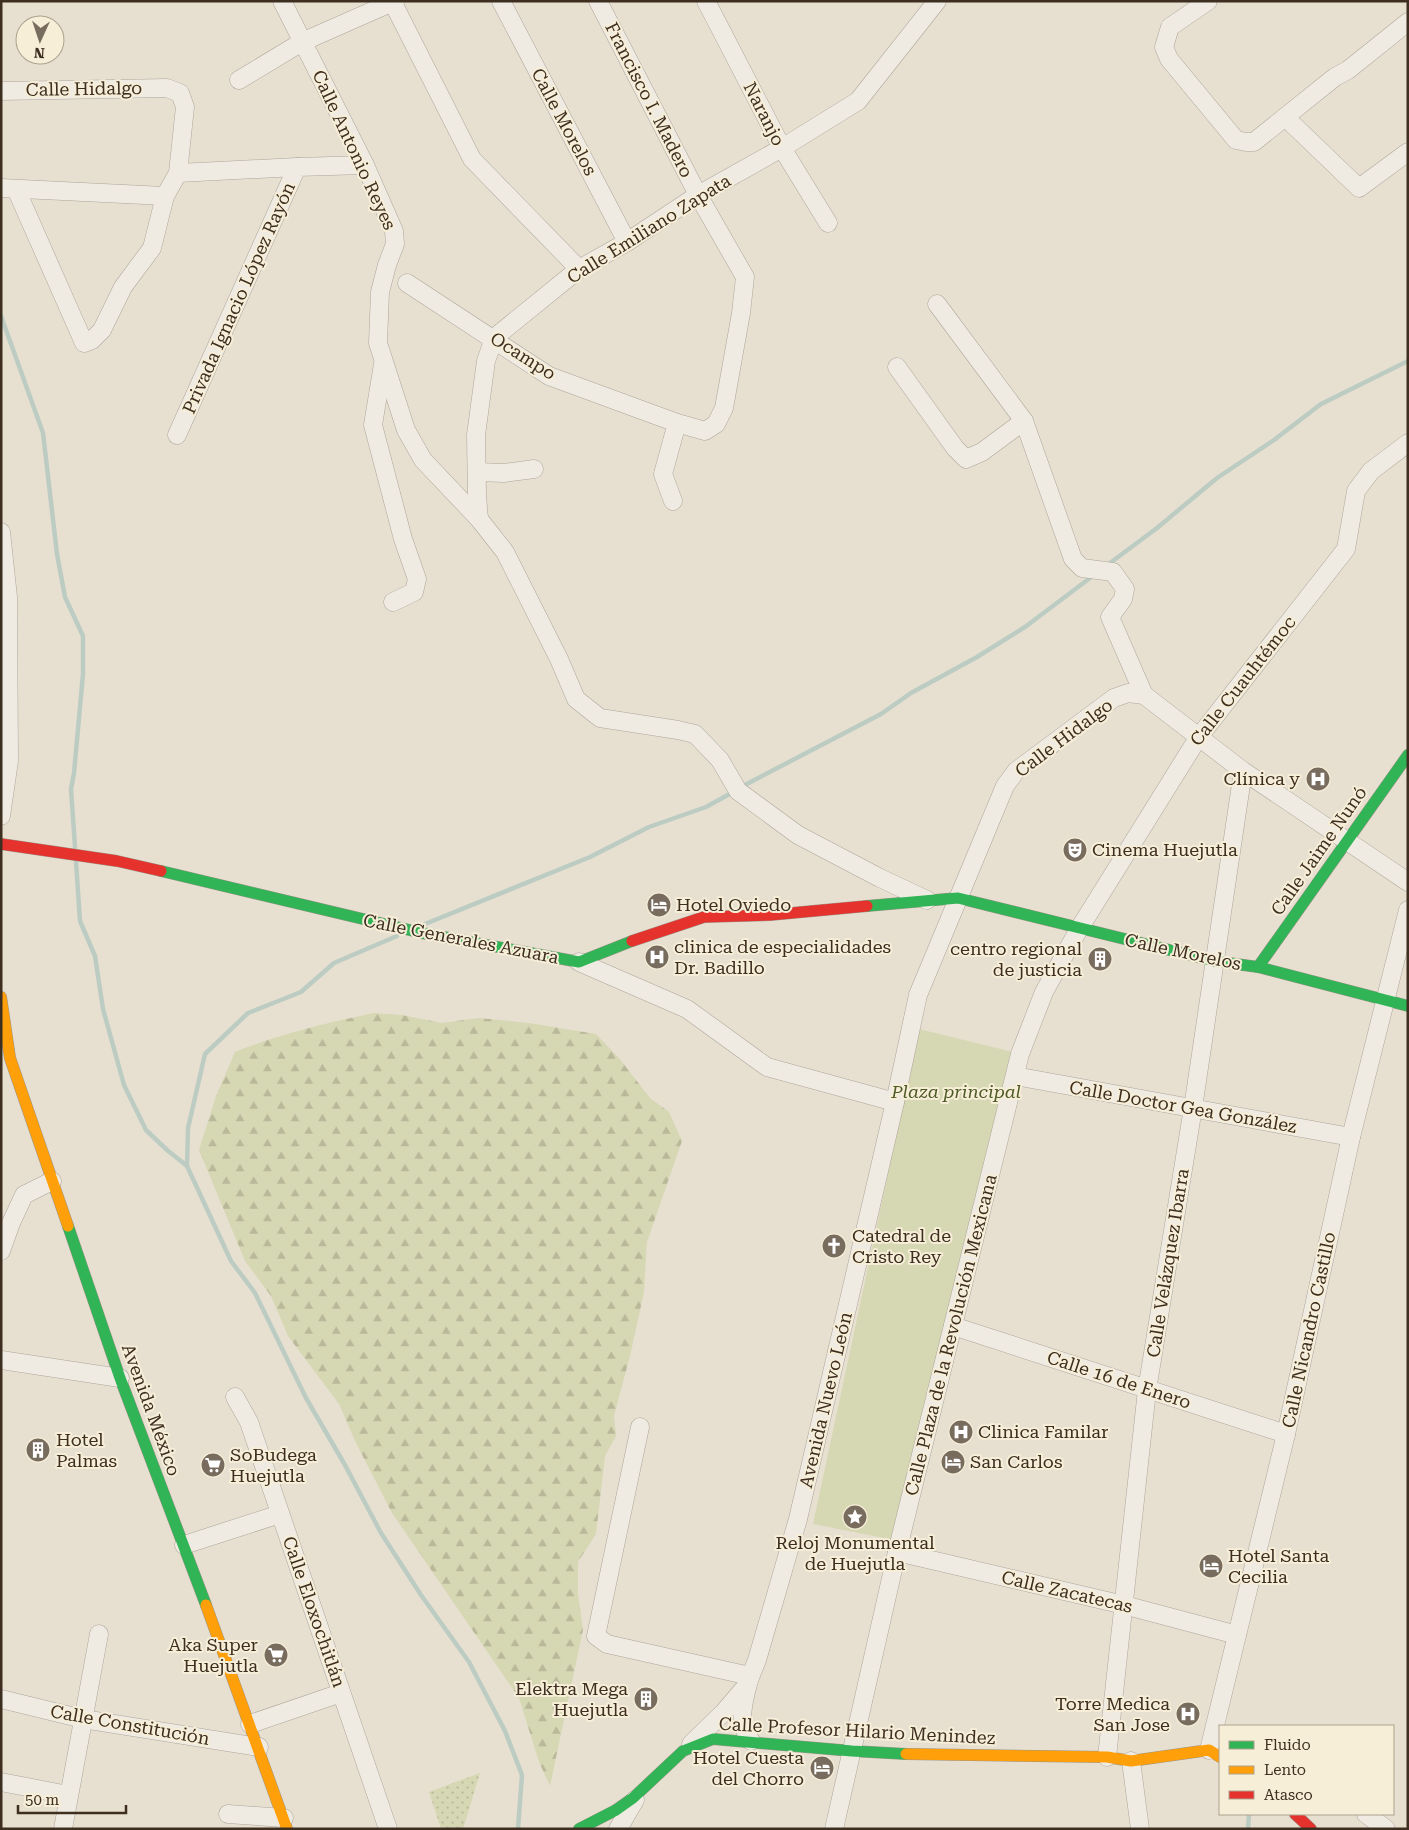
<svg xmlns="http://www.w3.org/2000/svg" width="1409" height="1830" font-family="'Roboto Serif',serif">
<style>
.grass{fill:url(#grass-dots)}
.forest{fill:url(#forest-firs)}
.park{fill:#d6d7b3}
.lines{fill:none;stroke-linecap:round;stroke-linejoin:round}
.stream{stroke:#bcccc2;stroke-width:4.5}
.street-casing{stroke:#ada599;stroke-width:19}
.fast-casing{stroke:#9c958a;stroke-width:12}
.slow-casing{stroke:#9c958a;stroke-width:12}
.jam-casing{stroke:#9c958a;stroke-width:12}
.street{stroke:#efebe3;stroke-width:18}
.fast{stroke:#30b455;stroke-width:11}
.slow{stroke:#ff9f0a;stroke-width:11}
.jam{stroke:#e5322d;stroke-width:11}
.labels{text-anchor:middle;stroke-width:4;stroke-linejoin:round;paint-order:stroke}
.street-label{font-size:18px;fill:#3d2e20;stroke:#f7eed8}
.poi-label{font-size:18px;fill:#3d2e20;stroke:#f7eed8;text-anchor:start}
.park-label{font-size:18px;font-style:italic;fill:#4d5a26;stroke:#f7eed8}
</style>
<defs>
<pattern id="grass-dots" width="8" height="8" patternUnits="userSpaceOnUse" patternTransform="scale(1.25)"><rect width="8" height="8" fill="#d6d7b3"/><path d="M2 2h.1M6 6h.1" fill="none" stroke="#b9b99a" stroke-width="1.8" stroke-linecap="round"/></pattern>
<pattern id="forest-firs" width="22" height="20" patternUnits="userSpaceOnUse" patternTransform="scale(1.25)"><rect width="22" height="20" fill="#d6d7b3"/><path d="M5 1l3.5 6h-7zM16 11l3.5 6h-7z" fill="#b9b99a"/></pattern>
</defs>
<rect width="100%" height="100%" fill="#e7e0d1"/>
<!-- grass -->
<path class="grass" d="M 480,1773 L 463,1829 L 441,1829 L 429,1792 Z"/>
<!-- forest -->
<path class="forest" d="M 374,1013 L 402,1015 L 442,1023 L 479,1018 L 529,1023 L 596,1034 L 619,1058 L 650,1098 L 669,1112 L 682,1141 L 647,1242 L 644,1292 L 630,1356 L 614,1416 L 616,1436 L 605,1456 L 596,1534 L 578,1562 L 578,1594 L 583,1630 L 550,1786 L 539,1762 L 519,1698 L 392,1513 L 355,1441 L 339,1404 L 288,1336 L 271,1296 L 245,1261 L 199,1150 L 216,1096 L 235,1052 C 280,1034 326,1023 374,1013 Z"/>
<!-- park -->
<path class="park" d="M 919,1029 L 1017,1053 L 899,1541 L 813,1524 Z"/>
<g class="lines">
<!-- stream -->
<g class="stream">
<path d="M 1,316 L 43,433 L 57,554 L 65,597 L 83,636 L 83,674 L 74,773 L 71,789 L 75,847"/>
<path d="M 1106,566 L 1157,528 L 1217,478 L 1274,440 L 1321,404 L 1408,361"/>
<path d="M 741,787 L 881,714 L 911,693 L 977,657 L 1025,627 L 1094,575"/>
<path d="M 76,862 L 80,921 L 95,956 L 103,1009 L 124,1085 L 146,1130 L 167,1150 L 187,1166 L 231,1261 L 255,1293 L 306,1398 L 345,1465 L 381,1533 L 421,1595 L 469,1662 L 505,1731 L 522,1775 L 518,1829"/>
<path d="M 425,924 L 590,857 L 649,827 L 706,807 L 735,791"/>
<path d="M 187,1166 L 188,1128 L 205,1054 L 248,1013 L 301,992 L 334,963 L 397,936"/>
<path d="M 1248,1829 L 1249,1814"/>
</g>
<defs>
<g id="street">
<path d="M 282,1 L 365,165 L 394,231 L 395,244 L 387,265 L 380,292 L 378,343 L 406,430 L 423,460 L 479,519 L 505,552 L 559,659 L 576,699 L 600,718 L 678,730 L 695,734 L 720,760 L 738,791 L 798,835 L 880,878 L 927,900"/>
<path d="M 392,1 L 472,159 L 579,269"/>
<path d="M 501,1 L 627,242"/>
<path d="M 706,1 L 782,148 L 828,223"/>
<path d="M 1208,1 L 1170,27 L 1164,47 L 1169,59 L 1236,140 L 1246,142 L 1254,142 L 1335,77 L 1348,70 L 1408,22"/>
<path d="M 239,80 L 302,42 L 395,1"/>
<path d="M 1,91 L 167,88 L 180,93 L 185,107 L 178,173 L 165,196 L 152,248 L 123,287 L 102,330 L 92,340 L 84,343 L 16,189"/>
<path d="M 1285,117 L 1359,188 L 1408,152"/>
<path d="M 178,173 L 297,167"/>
<path d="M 1,188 L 165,196"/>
<path d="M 407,283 L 549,376 L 677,423 L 705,431 L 716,424 L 724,408 L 741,313 L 745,277 L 698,195 L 598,1"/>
<path d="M 937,304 L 1024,421 L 1073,559 L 1082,568 L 1113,572 L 1125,589 L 1123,599 L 1110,617 L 1144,695"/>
<path d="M 383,364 L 373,425 L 403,539 L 417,579 L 414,592 L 393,602"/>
<path d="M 897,367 L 955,448 L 966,459 L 982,452 L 1024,421"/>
<path d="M 177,435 L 297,167 L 365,165"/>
<path d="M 477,472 L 504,473 L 534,469"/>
<path d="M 673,501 L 663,474 L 677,423"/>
<path d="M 479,519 L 477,496 L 476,435 L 486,361 L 494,338 L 579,269 L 627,242 L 698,195 L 782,148 L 858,101 L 937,1"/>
<path d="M 1,532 L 8,597 L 9,761 L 1,816"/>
<path d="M 579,962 L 687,1009 L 767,1067 L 895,1102"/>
<path d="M 1015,1076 L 1351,1137"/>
<path d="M 1,1251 L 11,1223 L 24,1195 L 52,1181"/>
<path d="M 953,1326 L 1286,1434"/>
<path d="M 1,1360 L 120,1378"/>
<path d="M 235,1397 L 249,1422 L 388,1829"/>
<path d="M 640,1427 L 596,1636 L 607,1644 L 750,1676 C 745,1698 735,1721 751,1741"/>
<path d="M 184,1545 L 280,1514"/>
<path d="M 897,1552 L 1124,1605 L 1237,1635"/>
<path d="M 1,1699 L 83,1719 L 259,1747"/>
<path d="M 250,1724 L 341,1693"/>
<path d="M 691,1744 L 724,1712 L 747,1685 L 757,1660 L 798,1519 L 895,1102 L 918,995 L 1005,786 L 1016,771 L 1114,698 L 1128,693 L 1144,695 L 1243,771 L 1408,882"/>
<path d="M 1209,1750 L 1286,1434 L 1351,1137 L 1408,910"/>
<path d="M 1107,1757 L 1147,1390 L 1193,1108 L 1243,771"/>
<path d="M 1131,1761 L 1140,1829"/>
<path d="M 1,1782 L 68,1795"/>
<path d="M 228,1814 L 284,1818"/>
<path d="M 1366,1814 L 1386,1829"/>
<path d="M 63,1829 L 99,1634"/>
<path d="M 618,1829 L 635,1800"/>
<path d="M 834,1829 L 897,1552 L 1020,1054 L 1044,992 L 1079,929 L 1198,738 L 1346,549 L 1356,491 L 1371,471 L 1408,443"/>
</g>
<g id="fast">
<path d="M 161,871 L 422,933 L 579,962 L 632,941"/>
<path d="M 867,906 L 958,898 L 1214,961 L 1258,967 L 1408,1006"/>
<path d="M 1258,967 L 1408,755"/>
<path d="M 68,1226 L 120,1378 L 206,1605"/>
<path d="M 579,1829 L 616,1810 L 633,1798 L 683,1751 L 713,1739 L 852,1751 L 906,1754"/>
</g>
<g id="slow">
<path d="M 1,997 L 10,1058 L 68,1226"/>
<path d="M 206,1605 L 287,1829"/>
<path d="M 906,1754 L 1107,1757 L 1131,1761 L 1209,1750 L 1220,1757"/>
</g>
<g id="jam">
<path d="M 1,844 L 117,861 L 161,871"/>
<path d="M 632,941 L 704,917 L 770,915 L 867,906"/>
<path d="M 1295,1814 L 1311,1829"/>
</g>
</defs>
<!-- street casing -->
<use href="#street" class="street-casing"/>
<!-- fast casing -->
<use href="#fast" class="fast-casing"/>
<!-- slow casing -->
<use href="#slow" class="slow-casing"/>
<!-- jam casing -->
<use href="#jam" class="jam-casing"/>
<!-- street -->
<use href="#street" class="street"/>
<!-- fast -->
<use href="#fast" class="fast"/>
<!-- slow -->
<use href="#slow" class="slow"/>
<!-- jam -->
<use href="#jam" class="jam"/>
</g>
<!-- icons -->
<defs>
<symbol id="hospital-disc" viewBox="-11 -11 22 22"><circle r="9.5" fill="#786c5e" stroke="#f7eed8"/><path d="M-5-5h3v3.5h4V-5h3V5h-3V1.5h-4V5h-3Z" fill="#fff"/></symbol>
<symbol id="theatre-disc" viewBox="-11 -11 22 22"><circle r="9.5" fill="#786c5e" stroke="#f7eed8"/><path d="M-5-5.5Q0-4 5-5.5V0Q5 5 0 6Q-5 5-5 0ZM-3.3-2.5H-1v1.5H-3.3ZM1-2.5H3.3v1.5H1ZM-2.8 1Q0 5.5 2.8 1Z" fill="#fff"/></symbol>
<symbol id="hotel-disc" viewBox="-11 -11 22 22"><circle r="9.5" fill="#786c5e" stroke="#f7eed8"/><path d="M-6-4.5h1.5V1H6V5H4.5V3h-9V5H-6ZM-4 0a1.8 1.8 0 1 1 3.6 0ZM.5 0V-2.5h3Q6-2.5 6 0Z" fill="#fff"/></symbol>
<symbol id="building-disc" viewBox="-11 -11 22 22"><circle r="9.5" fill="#786c5e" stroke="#f7eed8"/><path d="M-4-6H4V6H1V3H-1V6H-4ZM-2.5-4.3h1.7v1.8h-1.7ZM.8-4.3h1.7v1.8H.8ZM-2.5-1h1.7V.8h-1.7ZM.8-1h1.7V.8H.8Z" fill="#fff"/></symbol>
<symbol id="church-disc" viewBox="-11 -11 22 22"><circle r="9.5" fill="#786c5e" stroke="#f7eed8"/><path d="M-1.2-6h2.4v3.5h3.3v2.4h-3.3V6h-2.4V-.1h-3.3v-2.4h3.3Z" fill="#fff"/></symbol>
<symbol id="supermarket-disc" viewBox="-11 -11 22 22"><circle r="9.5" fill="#786c5e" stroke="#f7eed8"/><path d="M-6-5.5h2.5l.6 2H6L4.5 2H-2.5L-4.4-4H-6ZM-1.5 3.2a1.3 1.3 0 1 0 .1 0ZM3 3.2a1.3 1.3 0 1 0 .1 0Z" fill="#fff"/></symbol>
<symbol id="sight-disc" viewBox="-11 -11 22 22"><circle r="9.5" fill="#786c5e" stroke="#f7eed8"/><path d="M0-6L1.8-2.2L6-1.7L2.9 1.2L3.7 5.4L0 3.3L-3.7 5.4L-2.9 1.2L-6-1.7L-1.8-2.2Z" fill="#fff"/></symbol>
</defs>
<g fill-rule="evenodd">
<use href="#hospital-disc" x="1304" y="765" width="28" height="28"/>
<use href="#theatre-disc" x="1061" y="836" width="28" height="28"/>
<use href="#hotel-disc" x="645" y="891" width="28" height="28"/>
<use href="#hospital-disc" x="643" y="943" width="28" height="28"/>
<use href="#building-disc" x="1086" y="945" width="28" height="28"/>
<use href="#church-disc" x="820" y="1232" width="28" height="28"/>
<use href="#hospital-disc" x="947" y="1418" width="28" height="28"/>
<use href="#building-disc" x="24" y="1436" width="28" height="28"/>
<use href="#hotel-disc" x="939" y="1448" width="28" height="28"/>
<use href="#supermarket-disc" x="199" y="1451" width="28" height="28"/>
<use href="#sight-disc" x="841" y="1503" width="28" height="28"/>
<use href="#hotel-disc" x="1197" y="1552" width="28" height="28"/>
<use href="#supermarket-disc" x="262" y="1641" width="28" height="28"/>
<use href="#building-disc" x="632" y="1685" width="28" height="28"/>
<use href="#hospital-disc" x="1174" y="1700" width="28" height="28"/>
<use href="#hotel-disc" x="808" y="1754" width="28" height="28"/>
</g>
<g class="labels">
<!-- street labels -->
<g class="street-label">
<text transform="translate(84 89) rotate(-1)" y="6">Calle Hidalgo</text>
<text transform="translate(649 100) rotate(63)" y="6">Francisco I. Madero</text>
<text transform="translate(764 114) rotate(63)" y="6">Naranjo</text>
<text transform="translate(564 122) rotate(62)" y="6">Calle Morelos</text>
<text transform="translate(354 150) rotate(65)" y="6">Calle Antonio Reyes</text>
<text transform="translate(649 229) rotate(-32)" y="6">Calle Emiliano Zapata</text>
<text transform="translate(239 298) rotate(-66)" y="6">Privada Ignacio López Rayón</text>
<text transform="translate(523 356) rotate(32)" y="6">Ocampo</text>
<text transform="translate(1243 681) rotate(-52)" y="6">Calle Cuauhtémoc</text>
<text transform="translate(1064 738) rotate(-37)" y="6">Calle Hidalgo</text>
<text transform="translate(1319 851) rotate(-55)" y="6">Calle Jaime Nunó</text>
<text transform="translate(461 939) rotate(11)" y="6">Calle Generales Azuara</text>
<text transform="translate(1183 952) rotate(12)" y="6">Calle Morelos</text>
<text transform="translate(1183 1107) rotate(10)" y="6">Calle Doctor Gea González</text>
<text transform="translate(1168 1263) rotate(-81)" y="6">Calle Velázquez Ibarra</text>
<text transform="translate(1309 1330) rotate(-78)" y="6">Calle Nicandro Castillo</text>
<text transform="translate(951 1335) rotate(-76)" y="6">Calle Plaza de la Revolución Mexicana</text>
<text transform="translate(1119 1380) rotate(18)" y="6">Calle 16 de Enero</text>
<text transform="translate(826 1400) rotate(-77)" y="6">Avenida Nuevo León</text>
<text transform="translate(151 1410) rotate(70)" y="6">Avenida México</text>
<text transform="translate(1067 1592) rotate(13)" y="6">Calle Zacatecas</text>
<text transform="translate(314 1612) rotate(71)" y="6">Calle Eloxochitlán</text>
<text transform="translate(130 1725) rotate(10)" y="6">Calle Constitución</text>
<text transform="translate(857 1731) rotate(3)" y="6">Calle Profesor Hilario Menindez</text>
</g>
<!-- poi labels -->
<g class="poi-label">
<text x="1300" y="785" text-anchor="end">Clínica y</text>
<text x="1092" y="856">Cinema Huejutla</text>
<text x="676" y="911">Hotel Oviedo</text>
<text x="674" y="953">clinica de especialidades<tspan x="674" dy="21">Dr. Badillo</tspan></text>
<text x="1082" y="955" text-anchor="end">centro regional<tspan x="1082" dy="21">de justicia</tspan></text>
<text x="852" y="1242">Catedral de<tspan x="852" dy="21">Cristo Rey</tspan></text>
<text x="978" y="1438">Clinica Familar</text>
<text x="56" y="1446">Hotel<tspan x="56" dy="21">Palmas</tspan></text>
<text x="230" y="1461">SoBudega<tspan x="230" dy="21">Huejutla</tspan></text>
<text x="970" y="1468">San Carlos</text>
<text x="855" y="1549" text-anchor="middle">Reloj Monumental<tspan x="855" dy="21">de Huejutla</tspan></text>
<text x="1228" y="1562">Hotel Santa<tspan x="1228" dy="21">Cecilia</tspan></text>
<text x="258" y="1651" text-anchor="end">Aka Super<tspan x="258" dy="21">Huejutla</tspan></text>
<text x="628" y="1695" text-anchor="end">Elektra Mega<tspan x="628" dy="21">Huejutla</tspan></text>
<text x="1170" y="1710" text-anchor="end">Torre Medica<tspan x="1170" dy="21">San Jose</tspan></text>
<text x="804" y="1764" text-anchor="end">Hotel Cuesta<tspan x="804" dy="21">del Chorro</tspan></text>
</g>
<!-- park labels -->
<g class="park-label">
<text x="956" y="1098">Plaza principal</text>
</g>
</g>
<!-- border -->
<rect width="1409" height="1830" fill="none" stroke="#3d2e20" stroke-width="5"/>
<!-- legend -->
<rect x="1219" y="1725" width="175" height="90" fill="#f7eed8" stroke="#ada18e"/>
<rect x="1229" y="1741" width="25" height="8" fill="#30b455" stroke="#ada18e"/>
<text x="1264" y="1750" font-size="15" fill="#3d2e20">Fluido</text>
<rect x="1229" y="1766" width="25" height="8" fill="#ff9f0a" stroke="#ada18e"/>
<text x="1264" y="1775" font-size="15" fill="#3d2e20">Lento</text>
<rect x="1229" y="1791" width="25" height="8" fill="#e5322d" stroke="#ada18e"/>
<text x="1264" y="1800" font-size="15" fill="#3d2e20">Atasco</text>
<!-- north arrow -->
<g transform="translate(40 40) rotate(183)"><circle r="24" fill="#f7eed8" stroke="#ada18e"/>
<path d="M0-4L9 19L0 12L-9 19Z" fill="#786c5e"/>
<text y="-8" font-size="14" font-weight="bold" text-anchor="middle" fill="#3d2e20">N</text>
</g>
<!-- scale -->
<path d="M18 1805v8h108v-8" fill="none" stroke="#3d2e20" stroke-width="2.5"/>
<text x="25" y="1805" font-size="15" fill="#3d2e20" stroke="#f7eed8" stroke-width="4" paint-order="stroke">50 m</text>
</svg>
